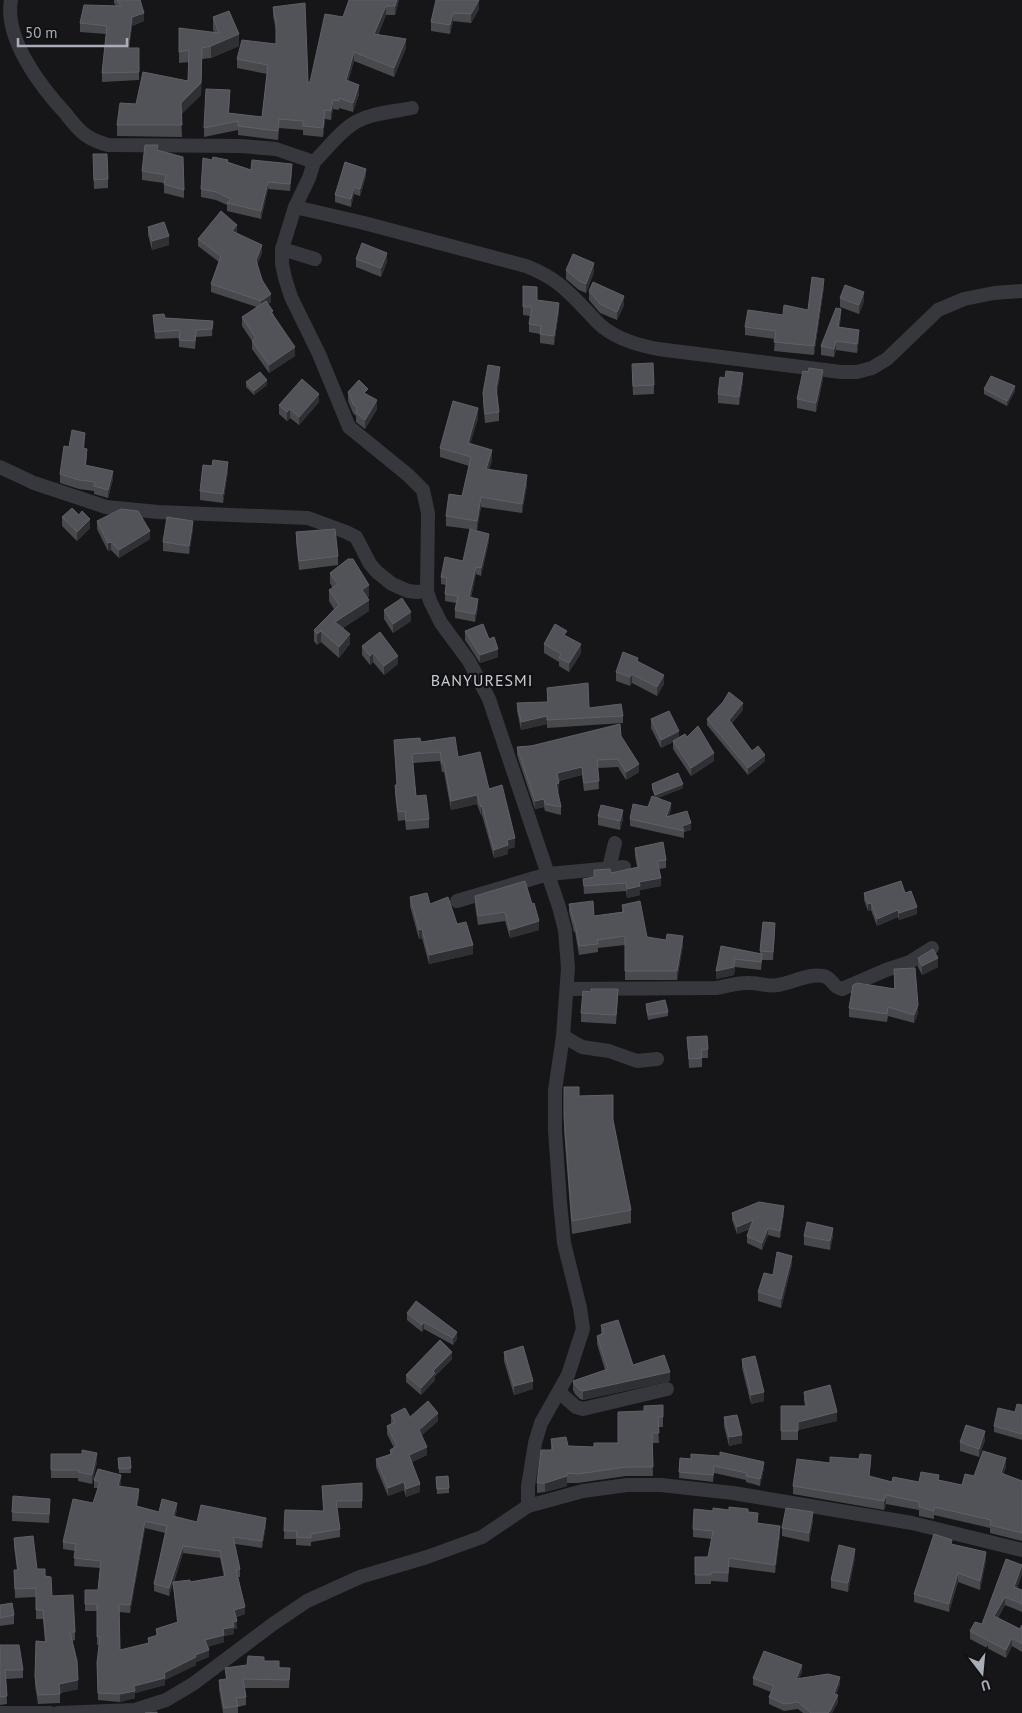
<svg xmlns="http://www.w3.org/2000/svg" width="1022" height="1713" font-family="'PT Sans',sans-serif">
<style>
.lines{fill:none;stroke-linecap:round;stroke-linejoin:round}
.street{stroke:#37383d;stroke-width:14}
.wall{fill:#47494d;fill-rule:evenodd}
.shaded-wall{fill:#2f3033}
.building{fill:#525359;stroke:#5f6168;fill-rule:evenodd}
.labels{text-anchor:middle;stroke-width:4.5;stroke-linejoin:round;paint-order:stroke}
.quarter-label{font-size:16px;letter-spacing:1px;fill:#c9ccd4;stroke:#111113}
</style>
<rect width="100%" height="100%" fill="#161618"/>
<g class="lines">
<!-- street -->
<g class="street">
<path d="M 11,0 C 4,39 41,87 66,114 C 72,122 79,131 87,136 C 94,141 101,143 108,145 L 241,146 L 276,149 L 314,162 L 309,178 L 295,207 L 282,249 L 282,264 L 285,278 L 291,297 L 319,354 L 349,427 L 408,475 L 423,490 L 428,513 L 427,591 L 430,601 L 441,623 L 469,661 L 489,699 L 559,907 L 565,930 L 568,968 L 563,1036 L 555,1090 L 555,1130 L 560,1202 L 564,1243 L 580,1308 L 583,1329 L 568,1375 L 541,1423 L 535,1443 L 528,1486 L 528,1506"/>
<path d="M 314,162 C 326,150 337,135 351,125 C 368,113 392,112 412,108"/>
<path d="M 295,207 L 364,223 L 526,266 C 554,277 565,288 585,309 C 591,315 597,323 604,328 C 620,340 638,345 658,349 L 841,372 L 857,372 L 872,368 L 887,359 L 938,310 L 964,299 L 994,293 L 1022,291"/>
<path d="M 282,249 L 315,259"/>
<path d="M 0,467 L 34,483 L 106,507 L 158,512 L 308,518 L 346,532 L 356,537 L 370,564 L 377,572 L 392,584 L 408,591 L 417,592 L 427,591"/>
<path d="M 609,868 L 615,843"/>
<path d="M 457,901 L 548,874 L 624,867"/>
<path d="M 567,989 L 716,988 C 727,986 739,982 750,983 C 760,983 768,987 778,985 C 792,983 808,973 823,976 C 832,977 833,988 842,989 L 886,970 L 910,962 L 932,948"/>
<path d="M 563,1036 L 582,1047 L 609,1051 L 637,1061 L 657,1059"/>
<path d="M 559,1392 L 576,1407 L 583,1409 L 667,1389"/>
<path d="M 0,1713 L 50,1713"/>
<path d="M 58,1713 L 135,1710 L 166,1700 L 193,1684 L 273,1624 L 307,1601 L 360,1577 L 427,1557 L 482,1537 L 528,1506 L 583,1491 L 627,1485 L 661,1485 L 733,1493 L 912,1523 L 1022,1550"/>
</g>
</g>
<!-- wall -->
<g class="wall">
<path d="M 114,0 L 140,0 L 144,21 L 132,26 L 129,48 L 139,48 L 139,80 L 102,82 L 102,73 L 106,34 L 80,32 L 80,23 L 116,6 L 114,3 Z"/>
<path d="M 349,0 L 399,0 L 395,15 L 386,15 L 378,35 L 406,48 L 394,77 L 354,61 L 348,81 L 359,94 L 353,112 L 339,108 L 339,110 L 333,109 L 331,120 L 325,119 L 323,137 L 303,135 L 303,130 L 279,128 L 278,140 L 238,135 L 238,130 L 204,137 L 204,128 L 230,99 L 229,113 L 262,117 L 267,74 L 237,68 L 237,59 L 276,44 L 276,30 L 273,16 L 273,7 L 308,82 L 310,82 L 343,17 Z"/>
<path d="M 436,0 L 479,9 L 471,23 L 453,21 L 450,34 L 431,31 L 431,22 Z"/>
<path d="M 213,17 L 239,46 L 211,58 L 202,59 L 201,95 L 181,114 L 182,137 L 117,136 L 117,125 L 136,104 L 188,81 L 189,62 L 179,63 L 179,28 L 214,33 L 213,29 Z"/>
<path d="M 158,150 L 184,190 L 184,198 L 164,193 L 164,183 L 142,180 L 142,171 Z"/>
<path d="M 93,163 L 108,179 L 108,188 L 94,189 Z"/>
<path d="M 228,163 L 251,170 L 292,171 L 290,191 L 268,189 L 261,219 L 227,211 L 227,205 L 216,200 L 201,197 L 201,189 Z"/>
<path d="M 366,176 L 360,196 L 354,194 L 351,207 L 335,202 L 335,195 Z"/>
<path d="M 148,227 L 169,245 L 152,250 L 148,235 Z"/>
<path d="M 237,232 L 237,233 L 262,253 L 257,265 L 271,302 L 268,304 L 295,356 L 269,373 L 252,349 L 252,341 L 242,326 L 242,317 L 257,307 L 211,292 L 211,284 L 219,262 L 198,246 L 198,239 Z"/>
<path d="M 356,259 L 387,262 L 381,277 L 356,267 Z"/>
<path d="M 566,270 L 594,272 L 586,293 L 579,290 L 566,279 Z"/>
<path d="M 523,286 L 537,300 L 559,311 L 554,345 L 540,343 L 540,334 L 529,332 L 529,324 L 530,316 L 523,315 Z"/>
<path d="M 824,287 L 814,355 L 774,351 L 775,339 L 745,335 L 745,327 L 783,315 L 808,310 Z"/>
<path d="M 589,291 L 624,305 L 617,320 L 600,313 L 589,300 Z"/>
<path d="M 840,298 L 864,301 L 859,314 L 840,307 Z"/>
<path d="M 153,315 L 165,318 L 213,321 L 212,336 L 196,337 L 195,349 L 179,347 L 179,338 L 155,339 Z"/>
<path d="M 841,318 L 839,327 L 859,339 L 857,353 L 836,350 L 834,357 L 821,355 L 821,346 Z"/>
<path d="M 808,372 L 823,379 L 816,412 L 797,408 L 797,399 Z"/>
<path d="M 632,373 L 654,385 L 654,394 L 633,395 Z"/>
<path d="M 500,376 L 497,393 L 499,412 L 499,421 L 485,423 L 483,402 L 483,393 Z"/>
<path d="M 743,381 L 739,405 L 718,403 L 718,394 Z"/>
<path d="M 246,382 L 267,385 L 254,395 L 246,387 Z"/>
<path d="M 984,389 L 1015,391 L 1007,406 L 984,394 Z"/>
<path d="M 348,392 L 368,395 L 377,409 L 365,429 L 356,422 L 356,416 L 353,413 L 348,401 Z"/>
<path d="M 319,402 L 299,425 L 290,418 L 287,421 L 279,414 L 279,405 Z"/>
<path d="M 478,418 L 470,443 L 492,460 L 489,469 L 527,485 L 522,513 L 481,507 L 477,530 L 446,526 L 446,516 L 462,496 L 469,466 L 440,457 L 440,448 Z"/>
<path d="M 85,441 L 84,449 L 87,457 L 86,465 L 113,479 L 108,498 L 94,494 L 94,491 L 79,489 L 60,483 L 60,474 L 69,447 Z"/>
<path d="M 228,471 L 223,503 L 200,500 L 200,491 Z"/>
<path d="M 79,515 L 90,528 L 77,541 L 62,526 L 62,517 Z"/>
<path d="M 97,521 L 150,539 L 119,558 L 111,550 L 108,551 L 97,529 Z"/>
<path d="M 193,529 L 189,554 L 163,551 L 163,542 Z"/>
<path d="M 296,532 L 338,556 L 338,565 L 299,570 L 296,541 Z"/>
<path d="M 489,541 L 481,576 L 476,574 L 471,598 L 478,607 L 475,622 L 455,618 L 455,610 L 456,603 L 445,601 L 445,594 L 446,585 L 441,584 L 441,577 Z"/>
<path d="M 330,573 L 369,596 L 367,598 L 369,611 L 343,628 L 350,644 L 339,658 L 321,642 L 317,645 L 314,641 L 314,630 L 334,609 L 329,601 L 329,590 L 333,588 L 330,583 Z"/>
<path d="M 384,610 L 411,621 L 393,633 L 384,619 Z"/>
<path d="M 465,631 L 489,639 L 498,657 L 480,663 L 465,640 Z"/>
<path d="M 567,636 L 581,653 L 569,672 L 559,666 L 559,662 L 544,653 L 544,644 Z"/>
<path d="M 362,646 L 398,664 L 384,675 L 373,662 L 370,665 L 362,655 Z"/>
<path d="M 638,661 L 664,684 L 657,696 L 632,683 L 630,686 L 616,681 L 616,672 Z"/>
<path d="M 547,688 L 589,708 L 623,716 L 623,723 L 547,728 L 547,724 L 521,730 L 517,711 L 517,703 L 547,702 Z"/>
<path d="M 743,710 L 732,723 L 752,751 L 765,761 L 748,775 L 707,725 L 707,719 Z"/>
<path d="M 651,719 L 679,737 L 687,737 L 714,761 L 691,776 L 673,749 L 673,742 L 661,748 L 651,728 Z"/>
<path d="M 621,736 L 639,772 L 626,780 L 618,767 L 598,768 L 599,789 L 584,791 L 582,775 L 559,781 L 559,791 L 557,792 L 561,807 L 561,815 L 545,811 L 544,807 L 535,809 L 517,755 L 517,747 Z"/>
<path d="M 394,740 L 421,742 L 458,757 L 489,789 L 515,847 L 508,849 L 508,854 L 494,858 L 482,815 L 481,815 L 477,804 L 451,810 L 444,772 L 442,772 L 440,761 L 413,763 L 416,796 L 429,819 L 429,828 L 406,830 L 405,820 L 398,821 L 395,794 L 395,785 L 397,785 Z"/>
<path d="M 652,784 L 683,788 L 658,798 L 671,810 L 668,816 L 691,830 L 684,832 L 684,838 L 630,826 L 630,819 L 648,807 L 655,797 L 652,789 Z"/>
<path d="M 598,816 L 623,819 L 620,830 L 598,825 Z"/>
<path d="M 635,848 L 666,860 L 666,868 L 659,869 L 661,886 L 640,890 L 640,895 L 627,898 L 626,891 L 584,894 L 583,879 L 594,877 L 594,870 L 611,873 L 637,867 L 635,856 Z"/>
<path d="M 864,893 L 905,893 L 917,914 L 899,920 L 898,917 L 877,926 L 871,910 L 868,911 L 864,900 Z"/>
<path d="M 475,896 L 539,930 L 510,938 L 505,921 L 478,925 L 475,905 Z"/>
<path d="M 410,897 L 430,904 L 457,924 L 473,954 L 429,964 L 422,938 L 419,939 L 410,906 Z"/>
<path d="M 569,904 L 594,916 L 622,912 L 622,905 L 647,937 L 683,945 L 677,980 L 625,980 L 625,945 L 598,948 L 598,952 L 579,955 L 575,932 L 574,932 L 569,912 Z"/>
<path d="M 775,932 L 773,960 L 762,960 L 761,970 L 735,967 L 734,975 L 716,979 L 721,946 L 760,954 L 760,951 Z"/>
<path d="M 918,958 L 938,967 L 922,975 L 918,967 Z"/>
<path d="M 894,969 L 918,1013 L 914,1023 L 888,1016 L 887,1022 L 849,1017 L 849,1008 L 894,989 Z"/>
<path d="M 591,989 L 618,997 L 616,1024 L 581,1022 L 581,1013 L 591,992 Z"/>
<path d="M 646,1004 L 668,1012 L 668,1016 L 648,1020 L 646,1009 Z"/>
<path d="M 687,1037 L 708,1049 L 708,1058 L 702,1058 L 702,1067 L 689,1068 Z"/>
<path d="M 564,1087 L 579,1096 L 613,1120 L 631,1210 L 631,1223 L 572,1234 L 564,1130 Z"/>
<path d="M 732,1213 L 784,1213 L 780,1238 L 768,1235 L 762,1250 L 747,1243 L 747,1236 L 750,1229 L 737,1234 L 732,1220 Z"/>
<path d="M 804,1236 L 833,1236 L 830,1250 L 804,1245 Z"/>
<path d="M 792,1264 L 781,1308 L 758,1301 L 758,1292 L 773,1275 Z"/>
<path d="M 407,1313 L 457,1339 L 453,1345 L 424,1329 L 422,1332 L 407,1320 Z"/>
<path d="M 601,1325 L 633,1365 L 670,1381 L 583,1400 L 580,1399 L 575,1394 L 573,1390 L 573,1381 L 605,1370 L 597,1344 L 597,1336 L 601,1334 Z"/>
<path d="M 504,1352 L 533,1389 L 514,1395 L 504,1361 Z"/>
<path d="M 452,1359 L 435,1376 L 435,1380 L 421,1395 L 406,1382 L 406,1375 Z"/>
<path d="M 742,1359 L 764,1401 L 751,1404 L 742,1368 Z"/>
<path d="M 804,1392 L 837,1421 L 798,1430 L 798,1440 L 781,1440 L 781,1406 L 805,1406 L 804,1401 Z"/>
<path d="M 663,1405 L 663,1427 L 658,1427 L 659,1443 L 652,1443 L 653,1476 L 626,1476 L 578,1483 L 567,1483 L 567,1486 L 545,1492 L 537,1493 L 537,1483 L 551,1450 L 551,1439 L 568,1446 L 594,1447 L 618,1443 L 644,1411 Z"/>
<path d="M 1022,1405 L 1022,1440 L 994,1432 L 994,1426 L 1015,1412 Z"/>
<path d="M 391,1415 L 438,1421 L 422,1435 L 427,1455 L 412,1462 L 420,1492 L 406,1497 L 404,1490 L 388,1496 L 376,1467 L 376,1459 L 390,1454 L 390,1450 L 394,1448 L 387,1434 L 387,1426 L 391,1424 Z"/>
<path d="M 724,1417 L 742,1443 L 729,1446 L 724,1426 Z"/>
<path d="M 985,1440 L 979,1457 L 960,1451 L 960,1442 Z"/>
<path d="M 51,1454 L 97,1462 L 92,1484 L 78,1481 L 78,1478 L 51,1478 Z"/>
<path d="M 130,1457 L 131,1473 L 119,1473 L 118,1458 Z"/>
<path d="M 680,1458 L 764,1468 L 760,1486 L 746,1482 L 746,1480 L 714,1473 L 713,1482 L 679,1478 Z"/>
<path d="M 830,1463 L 871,1463 L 869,1476 L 892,1482 L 919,1482 L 939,1480 L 962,1485 L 974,1476 L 1006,1467 L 1003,1474 L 1022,1481 L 1022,1541 L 990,1533 L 990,1528 L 934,1515 L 934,1519 L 919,1516 L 919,1510 L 886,1504 L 884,1510 L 793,1494 L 793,1486 Z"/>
<path d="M 436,1477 L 449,1488 L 449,1493 L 437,1494 Z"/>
<path d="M 94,1480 L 121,1482 L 120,1486 L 139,1497 L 137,1506 L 159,1512 L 177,1510 L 175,1517 L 197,1522 L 266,1525 L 262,1548 L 235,1544 L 240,1569 L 240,1577 L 238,1577 L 245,1614 L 236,1617 L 237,1629 L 234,1629 L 234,1634 L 224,1636 L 224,1642 L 207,1647 L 209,1657 L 196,1662 L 196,1665 L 165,1680 L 165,1685 L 135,1693 L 135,1698 L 120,1702 L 98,1700 L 97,1663 L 99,1645 L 97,1645 L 97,1611 L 85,1611 L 85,1590 L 98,1590 L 100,1568 L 74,1566 L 75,1551 L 63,1549 L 63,1542 L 93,1503 L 98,1488 L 94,1488 ZM 145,1528 L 165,1533 L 154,1584 L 154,1591 L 169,1596 L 173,1583 L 177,1622 L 156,1629 L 156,1636 L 148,1638 L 148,1643 L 120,1650 L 119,1612 L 130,1613 ZM 183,1553 L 220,1558 L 224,1577 L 190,1582 L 174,1582 Z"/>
<path d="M 362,1483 L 362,1508 L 337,1508 L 340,1529 L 340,1537 L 311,1542 L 311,1546 L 296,1545 L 296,1539 L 284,1539 L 285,1510 L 323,1511 L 322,1486 Z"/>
<path d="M 50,1508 L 49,1523 L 12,1521 L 12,1512 Z"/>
<path d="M 713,1511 L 748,1512 L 758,1523 L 780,1534 L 775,1573 L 729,1567 L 728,1582 L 711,1581 L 711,1584 L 695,1584 L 695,1557 L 708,1557 L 712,1539 L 693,1537 L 693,1529 Z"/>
<path d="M 813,1521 L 809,1542 L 782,1536 L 782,1528 Z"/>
<path d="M 14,1538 L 37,1569 L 45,1576 L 52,1596 L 75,1632 L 75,1640 L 72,1641 L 78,1689 L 60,1693 L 60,1703 L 38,1704 L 35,1685 L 36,1641 L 45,1642 L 43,1619 L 36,1619 L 36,1597 L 15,1598 L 14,1570 L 17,1570 L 14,1547 Z"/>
<path d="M 952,1545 L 986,1560 L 980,1590 L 958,1582 L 949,1612 L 914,1602 L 914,1594 Z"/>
<path d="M 855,1558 L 848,1592 L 831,1588 L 831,1580 Z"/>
<path d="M 1022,1574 L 1017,1588 L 1022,1590 L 1022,1612 L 1005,1605 L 998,1618 L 1020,1629 L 1022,1625 L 1022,1652 L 1012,1646 L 1006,1658 L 970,1639 L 970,1631 L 982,1624 Z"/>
<path d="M 0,1605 L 14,1615 L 14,1624 L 0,1626 Z"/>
<path d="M 0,1645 L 23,1670 L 23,1678 L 6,1679 L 7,1704 L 0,1705 Z"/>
<path d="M 247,1665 L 290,1668 L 289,1688 L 245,1688 L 246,1697 L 246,1705 L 238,1707 L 238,1713 L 223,1713 L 219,1689 L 219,1680 L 226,1680 L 225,1668 Z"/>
<path d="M 802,1672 L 799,1678 L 840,1684 L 836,1695 L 838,1702 L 832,1713 L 803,1713 L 798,1709 L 784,1711 L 769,1704 L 769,1697 L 771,1692 L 753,1685 L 753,1678 Z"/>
</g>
<!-- shaded-wall -->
<g class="shaded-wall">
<path d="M 397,0 L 399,0 L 395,15 L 395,6 Z"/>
<path d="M 479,0 L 479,9 L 471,23 L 471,14 Z"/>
<path d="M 386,6 L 386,15 L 374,44 L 374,34 Z"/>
<path d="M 144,13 L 144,21 L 132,26 L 128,57 L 128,48 L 132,17 Z"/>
<path d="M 453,13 L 453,21 L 450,34 L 450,25 Z"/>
<path d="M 239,34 L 239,46 L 211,58 L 211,46 Z"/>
<path d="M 406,39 L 406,48 L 394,77 L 394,68 Z"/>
<path d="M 202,48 L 201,95 L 181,115 L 181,103 Z"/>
<path d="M 354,52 L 354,61 L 346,89 L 346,80 Z"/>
<path d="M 359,85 L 359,94 L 353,112 L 353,103 Z"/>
<path d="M 333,100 L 333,109 L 331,120 L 331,111 Z"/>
<path d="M 325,110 L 325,119 L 323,137 L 323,128 Z"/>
<path d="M 279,119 L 279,128 L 278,140 L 278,131 Z"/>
<path d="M 292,164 L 292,171 L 290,191 L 290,184 Z"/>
<path d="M 366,169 L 366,176 L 360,196 L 360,189 Z"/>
<path d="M 268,182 L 268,189 L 261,219 L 261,211 Z"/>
<path d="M 354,187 L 354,194 L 351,207 L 351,199 Z"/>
<path d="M 237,225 L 237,232 L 232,239 L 232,231 Z"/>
<path d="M 169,236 L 169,245 L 152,250 L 152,241 Z"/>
<path d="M 262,245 L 262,253 L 256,268 L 256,260 Z"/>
<path d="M 387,253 L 387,262 L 381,277 L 381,268 Z"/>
<path d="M 594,263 L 594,272 L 586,293 L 586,284 Z"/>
<path d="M 824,279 L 824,287 L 814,355 L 814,346 Z"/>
<path d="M 864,292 L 864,301 L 859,314 L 859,305 Z"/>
<path d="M 271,294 L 271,302 L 261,308 L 261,301 Z"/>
<path d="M 624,296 L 624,305 L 617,320 L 617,312 Z"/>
<path d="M 559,303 L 559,311 L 554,345 L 554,336 Z"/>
<path d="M 841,309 L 841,318 L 838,336 L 838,327 Z"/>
<path d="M 859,330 L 859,339 L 857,353 L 857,344 Z"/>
<path d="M 836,341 L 836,350 L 834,357 L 834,349 Z"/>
<path d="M 295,347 L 295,356 L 269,373 L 269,365 Z"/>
<path d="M 500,367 L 500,376 L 496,397 L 496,388 Z"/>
<path d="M 823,370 L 823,379 L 816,412 L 816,403 Z"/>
<path d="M 743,373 L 743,381 L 739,405 L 739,397 Z"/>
<path d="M 267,380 L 267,385 L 254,395 L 254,391 Z"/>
<path d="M 1015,386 L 1015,391 L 1007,406 L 1007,401 Z"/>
<path d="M 319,394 L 319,402 L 299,425 L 299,417 Z"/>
<path d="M 377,400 L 377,409 L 365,429 L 365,420 Z"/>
<path d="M 478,408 L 478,418 L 468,452 L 468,443 Z"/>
<path d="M 290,409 L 290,418 L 287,421 L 287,412 Z"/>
<path d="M 85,433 L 85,441 L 83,457 L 83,448 Z"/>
<path d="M 492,450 L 492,460 L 486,478 L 486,469 Z"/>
<path d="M 228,462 L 228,471 L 223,503 L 223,494 Z"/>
<path d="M 113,471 L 113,479 L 108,498 L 108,490 Z"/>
<path d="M 527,475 L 527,485 L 522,513 L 522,504 Z"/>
<path d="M 481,497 L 481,507 L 477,530 L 477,521 Z"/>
<path d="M 90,519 L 90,528 L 77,541 L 77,532 Z"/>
<path d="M 193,521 L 193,529 L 189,554 L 189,546 Z"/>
<path d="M 150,531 L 150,539 L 119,558 L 119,550 Z"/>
<path d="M 489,534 L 489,541 L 481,576 L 481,568 Z"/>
<path d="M 111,542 L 111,550 L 108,551 L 108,543 Z"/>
<path d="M 476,567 L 476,574 L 469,605 L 469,597 Z"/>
<path d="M 369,585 L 369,596 L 362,601 L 362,590 Z"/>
<path d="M 478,599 L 478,607 L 475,622 L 475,614 Z"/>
<path d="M 369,600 L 369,611 L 335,633 L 335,622 Z"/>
<path d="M 411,612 L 411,621 L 393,633 L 393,624 Z"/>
<path d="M 321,631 L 321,642 L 317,645 L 317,634 Z"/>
<path d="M 350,634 L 350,644 L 339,658 L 339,647 Z"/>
<path d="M 581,644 L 581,653 L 569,672 L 569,663 Z"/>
<path d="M 498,649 L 498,657 L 480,663 L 480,655 Z"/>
<path d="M 373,653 L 373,662 L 370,665 L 370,656 Z"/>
<path d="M 398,656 L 398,664 L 384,675 L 384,666 Z"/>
<path d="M 632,674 L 632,683 L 630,686 L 630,677 Z"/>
<path d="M 664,675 L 664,684 L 657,696 L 657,687 Z"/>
<path d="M 743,703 L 743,710 L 729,726 L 729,720 Z"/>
<path d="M 547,716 L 547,724 L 521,730 L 521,722 Z"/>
<path d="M 679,731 L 679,740 L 673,741 L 673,742 L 661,748 L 661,740 Z"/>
<path d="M 714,753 L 714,761 L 691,776 L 691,768 Z"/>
<path d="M 765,755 L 765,761 L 748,775 L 748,768 Z"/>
<path d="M 639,764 L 639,772 L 626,780 L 626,772 Z"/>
<path d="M 582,767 L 582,775 L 557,781 L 557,773 Z"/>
<path d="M 559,783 L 559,791 L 556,792 L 556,784 Z"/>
<path d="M 683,784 L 683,788 L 655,799 L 655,795 Z"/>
<path d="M 477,795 L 477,804 L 451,810 L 451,801 Z"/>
<path d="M 544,799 L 544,807 L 535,809 L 535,801 Z"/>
<path d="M 671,803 L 671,810 L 666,824 L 666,817 Z"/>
<path d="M 482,806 L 482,815 L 481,815 L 481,807 Z"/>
<path d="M 623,810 L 623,819 L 620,830 L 620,821 Z"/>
<path d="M 691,823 L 691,830 L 684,832 L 682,826 Z"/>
<path d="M 515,838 L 515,847 L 508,849 L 508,854 L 494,858 L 494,850 L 507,840 Z"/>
<path d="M 661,878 L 661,886 L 640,890 L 640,895 L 627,898 L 627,889 L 639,882 Z"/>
<path d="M 871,903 L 871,910 L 868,911 L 868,904 Z"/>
<path d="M 917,907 L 917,914 L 899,920 L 899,913 Z"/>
<path d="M 898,910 L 898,917 L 877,926 L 877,919 Z"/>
<path d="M 539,921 L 539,930 L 510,938 L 510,930 Z"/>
<path d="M 775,923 L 775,932 L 773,960 L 773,952 Z"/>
<path d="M 422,929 L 422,938 L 419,939 L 419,930 Z"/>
<path d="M 683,936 L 683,945 L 677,980 L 677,971 Z"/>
<path d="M 473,945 L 473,954 L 429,964 L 429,955 Z"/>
<path d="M 938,958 L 938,967 L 922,975 L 922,966 Z"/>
<path d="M 735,959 L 735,967 L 734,975 L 716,979 L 716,971 Z"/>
<path d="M 918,1005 L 918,1013 L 914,1023 L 914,1015 Z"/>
<path d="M 784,1206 L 784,1213 L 780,1238 L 780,1231 Z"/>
<path d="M 753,1220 L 753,1227 L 737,1234 L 737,1227 Z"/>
<path d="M 768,1228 L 768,1235 L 762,1250 L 762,1243 Z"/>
<path d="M 833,1228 L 833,1236 L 830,1250 L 830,1241 Z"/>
<path d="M 792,1256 L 792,1264 L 781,1308 L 781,1299 Z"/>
<path d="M 424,1322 L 424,1329 L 422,1332 L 422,1325 Z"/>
<path d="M 457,1332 L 457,1339 L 453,1345 L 453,1338 Z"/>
<path d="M 452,1352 L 452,1359 L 435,1376 L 435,1380 L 421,1395 L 421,1388 L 433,1371 Z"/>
<path d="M 670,1372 L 670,1381 L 583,1400 L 583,1391 Z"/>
<path d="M 533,1381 L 533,1389 L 514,1395 L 514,1386 Z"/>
<path d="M 764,1392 L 764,1401 L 751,1404 L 751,1395 Z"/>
<path d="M 837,1412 L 837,1421 L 798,1430 L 798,1422 Z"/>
<path d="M 438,1413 L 438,1421 L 419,1438 L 419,1430 Z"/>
<path d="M 985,1431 L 985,1440 L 979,1457 L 979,1449 Z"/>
<path d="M 742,1435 L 742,1443 L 729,1446 L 729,1437 Z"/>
<path d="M 427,1447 L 427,1455 L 409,1463 L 409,1455 Z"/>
<path d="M 97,1453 L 97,1462 L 92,1484 L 92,1475 Z"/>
<path d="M 1006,1458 L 1006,1467 L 1001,1481 L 1001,1473 Z"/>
<path d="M 764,1462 L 764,1468 L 760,1486 L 760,1479 Z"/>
<path d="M 121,1475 L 121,1482 L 118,1493 L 118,1486 Z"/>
<path d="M 567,1476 L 567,1486 L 545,1492 L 545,1483 Z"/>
<path d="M 404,1482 L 404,1490 L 388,1496 L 388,1488 Z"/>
<path d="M 420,1484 L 420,1492 L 406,1497 L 406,1489 Z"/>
<path d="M 139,1489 L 139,1497 L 136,1513 L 136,1506 Z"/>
<path d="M 886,1495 L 886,1504 L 884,1510 L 884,1501 Z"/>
<path d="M 177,1503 L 177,1510 L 173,1524 L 173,1516 Z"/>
<path d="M 813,1512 L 813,1521 L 809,1542 L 809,1533 Z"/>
<path d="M 266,1518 L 266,1525 L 262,1548 L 262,1541 Z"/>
<path d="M 145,1521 L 145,1528 L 130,1613 L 130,1605 Z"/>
<path d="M 780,1526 L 780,1534 L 775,1573 L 775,1565 Z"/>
<path d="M 183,1546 L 183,1553 L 169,1596 L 169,1588 Z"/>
<path d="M 855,1549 L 855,1558 L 848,1592 L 848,1583 Z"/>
<path d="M 986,1552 L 986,1560 L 980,1590 L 980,1581 Z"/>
<path d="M 1022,1566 L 1022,1574 L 1014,1595 L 1014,1587 Z"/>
<path d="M 958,1573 L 958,1582 L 949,1612 L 949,1604 Z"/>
<path d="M 1005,1597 L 1005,1605 L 994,1624 L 994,1616 Z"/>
<path d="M 245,1607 L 245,1614 L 234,1617 L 234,1610 Z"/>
<path d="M 237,1621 L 237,1629 L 234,1629 L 234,1634 L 224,1636 L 224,1642 L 205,1647 L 205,1640 L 233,1622 Z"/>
<path d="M 1012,1638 L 1012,1646 L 1006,1658 L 1006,1650 Z"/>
<path d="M 209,1650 L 209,1657 L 196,1662 L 196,1665 L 165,1680 L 165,1685 L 135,1693 L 135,1698 L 120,1702 L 120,1694 L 134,1686 L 164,1673 L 195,1655 Z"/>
<path d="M 802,1665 L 802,1672 L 796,1686 L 796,1679 Z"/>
<path d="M 840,1677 L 840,1684 L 834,1701 L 834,1694 Z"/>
<path d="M 78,1680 L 78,1689 L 59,1693 L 59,1684 Z"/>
<path d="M 838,1695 L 838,1702 L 832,1713 L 828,1713 Z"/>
</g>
<!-- building -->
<g class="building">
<path d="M 117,0 L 140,0 L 144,13 L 132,17 L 128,48 L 139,48 L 139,72 L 102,73 L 107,26 L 80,23 L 84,5 L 121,6 Z"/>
<path d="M 349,0 L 397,0 L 395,6 L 386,6 L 374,34 L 406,39 L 394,68 L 354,52 L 346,80 L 359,85 L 353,103 L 339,98 L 339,101 L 333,100 L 331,111 L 325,110 L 323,128 L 303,126 L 303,121 L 279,119 L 278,131 L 238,126 L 238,121 L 204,128 L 206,89 L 230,90 L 228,113 L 262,117 L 268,65 L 237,59 L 242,40 L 276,44 L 276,22 L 273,7 L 305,3 L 308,82 L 310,82 L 325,14 L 343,17 Z"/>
<path d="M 436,0 L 479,0 L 471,14 L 453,13 L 450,25 L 431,22 Z"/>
<path d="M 229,11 L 239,34 L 211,46 L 202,48 L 201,83 L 181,103 L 182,125 L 117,125 L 120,103 L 136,104 L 143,72 L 188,81 L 189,50 L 179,52 L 179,28 L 219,33 L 213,17 Z"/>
<path d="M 145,145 L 158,145 L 157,150 L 183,157 L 184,190 L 164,184 L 166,175 L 142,171 Z"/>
<path d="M 93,154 L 107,154 L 108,179 L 94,180 Z"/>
<path d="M 213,157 L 228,160 L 227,162 L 251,170 L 252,160 L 292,164 L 290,184 L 268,182 L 261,211 L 227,203 L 231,199 L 216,192 L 201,189 L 203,158 L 212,160 Z"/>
<path d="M 345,162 L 366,169 L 360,189 L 354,187 L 351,199 L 335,195 Z"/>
<path d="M 221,211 L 237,225 L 232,231 L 262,245 L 256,260 L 262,280 L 271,294 L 261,301 L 211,284 L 221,256 L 198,239 Z"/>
<path d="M 164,222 L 169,236 L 152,241 L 148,227 Z"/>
<path d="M 362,243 L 387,253 L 381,268 L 356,259 Z"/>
<path d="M 573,254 L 594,263 L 586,284 L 579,281 L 566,270 Z"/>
<path d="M 812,277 L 824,279 L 814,346 L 774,342 L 776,331 L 745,327 L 748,310 L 783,315 L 784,305 L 808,310 Z"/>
<path d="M 593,282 L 624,296 L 617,312 L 600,304 L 589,291 Z"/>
<path d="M 845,285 L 864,292 L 859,305 L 840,298 Z"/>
<path d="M 523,286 L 537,287 L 537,300 L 559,303 L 554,336 L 540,334 L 541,326 L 529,324 L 532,307 L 523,307 Z"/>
<path d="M 266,301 L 273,311 L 271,312 L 295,347 L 269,365 L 252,341 L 256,338 L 242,317 Z"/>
<path d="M 836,308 L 841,309 L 838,327 L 859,330 L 857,344 L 836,341 L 834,349 L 821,346 Z"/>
<path d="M 164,314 L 165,318 L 213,321 L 212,329 L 196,330 L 195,341 L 179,340 L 180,330 L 155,332 L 153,315 Z"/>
<path d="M 653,363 L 654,385 L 633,386 L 632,364 Z"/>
<path d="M 488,365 L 500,367 L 496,388 L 499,412 L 485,414 L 483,393 Z"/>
<path d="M 809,368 L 823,370 L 816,403 L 797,399 L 803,371 L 808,372 Z"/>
<path d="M 726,371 L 743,373 L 739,397 L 718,394 L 720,377 L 725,378 Z"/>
<path d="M 260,372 L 267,380 L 254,391 L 246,382 Z"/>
<path d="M 991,376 L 1015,386 L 1007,401 L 984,389 Z"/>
<path d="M 302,379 L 319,394 L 299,417 L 290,409 L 287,412 L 279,405 Z"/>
<path d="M 359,380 L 368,389 L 364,393 L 377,400 L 365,420 L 356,413 L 357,408 L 353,404 L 348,392 Z"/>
<path d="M 453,401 L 478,408 L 468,443 L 492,450 L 486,469 L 527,475 L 522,504 L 481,497 L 477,521 L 446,516 L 449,494 L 462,496 L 471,457 L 440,448 Z"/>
<path d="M 72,430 L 85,433 L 83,448 L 87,449 L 85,465 L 113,471 L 108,490 L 94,486 L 95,482 L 79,480 L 60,474 L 64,446 L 69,447 Z"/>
<path d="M 213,460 L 228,462 L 223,494 L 200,491 L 203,465 L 212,466 Z"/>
<path d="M 72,508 L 79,515 L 82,511 L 90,519 L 77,532 L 62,517 Z"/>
<path d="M 121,509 L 138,511 L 150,531 L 119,550 L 111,542 L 108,543 L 97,521 Z"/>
<path d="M 167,517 L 193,521 L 189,546 L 163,542 Z"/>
<path d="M 335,529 L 338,556 L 299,561 L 296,532 Z"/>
<path d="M 470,529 L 489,534 L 481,568 L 476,567 L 469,597 L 478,599 L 475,614 L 455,610 L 458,596 L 445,594 L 447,578 L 441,577 L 445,557 L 463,561 Z"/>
<path d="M 348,559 L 353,559 L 369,585 L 362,590 L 369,600 L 335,622 L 350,634 L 339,647 L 321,631 L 317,634 L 314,630 L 339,605 L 329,590 L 338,584 L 330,573 Z"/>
<path d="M 402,598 L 411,612 L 393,624 L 384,610 Z"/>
<path d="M 483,624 L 489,639 L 494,637 L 498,649 L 480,655 L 465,631 Z"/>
<path d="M 555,624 L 567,631 L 564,635 L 581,644 L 569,663 L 559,658 L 561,654 L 544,644 Z"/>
<path d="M 380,632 L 398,656 L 384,666 L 373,653 L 370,656 L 362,646 Z"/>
<path d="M 623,652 L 638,658 L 637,661 L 664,675 L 657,687 L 632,674 L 630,677 L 616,672 Z"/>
<path d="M 588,683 L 589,708 L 621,704 L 623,716 L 547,720 L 547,716 L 521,722 L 517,703 L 548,702 L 547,688 Z"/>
<path d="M 729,692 L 743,703 L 729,720 L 752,751 L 758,746 L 765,755 L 748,768 L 707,719 L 723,702 Z"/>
<path d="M 669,711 L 679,731 L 661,740 L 651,719 Z"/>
<path d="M 620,724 L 621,736 L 639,764 L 626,772 L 618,759 L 597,760 L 599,781 L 584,783 L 582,767 L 557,773 L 559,783 L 556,784 L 561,807 L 545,804 L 544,799 L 535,801 L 517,747 L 531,746 Z"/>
<path d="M 698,726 L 714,753 L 691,768 L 673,741 L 685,734 L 687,737 Z"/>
<path d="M 455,737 L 458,757 L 480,752 L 489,789 L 502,785 L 515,838 L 507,840 L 508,845 L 494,850 L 482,806 L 481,807 L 477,795 L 451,801 L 444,763 L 442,763 L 440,752 L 412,754 L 416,796 L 426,795 L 429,819 L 406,821 L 405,811 L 398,812 L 395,785 L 397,785 L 394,740 L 420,738 L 421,742 Z"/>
<path d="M 678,773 L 683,784 L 655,795 L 652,784 Z"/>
<path d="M 652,796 L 671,803 L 666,817 L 687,811 L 691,823 L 682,826 L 684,831 L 630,819 L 633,804 L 648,807 Z"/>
<path d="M 601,805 L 623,810 L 620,821 L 598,816 Z"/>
<path d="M 663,842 L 666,860 L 657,861 L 661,878 L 639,882 L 640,886 L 627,889 L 626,883 L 584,886 L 583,879 L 594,877 L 594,870 L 610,869 L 611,873 L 639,867 L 635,848 Z"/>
<path d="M 525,881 L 532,904 L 534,903 L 539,921 L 510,930 L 505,912 L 478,916 L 475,896 Z"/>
<path d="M 901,881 L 905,893 L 911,891 L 917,907 L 899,913 L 898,910 L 877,919 L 871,903 L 868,904 L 864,893 Z"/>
<path d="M 427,893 L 430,904 L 448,897 L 457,924 L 466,922 L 473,945 L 429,955 L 422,929 L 419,930 L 410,897 Z"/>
<path d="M 593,901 L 594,916 L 624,912 L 622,905 L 640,901 L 647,937 L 666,940 L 667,934 L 683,936 L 677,971 L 625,971 L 625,936 L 597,940 L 598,944 L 579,946 L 575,923 L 574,923 L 569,904 Z"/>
<path d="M 763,922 L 775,923 L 773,952 L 760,951 Z"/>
<path d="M 721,946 L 762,954 L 761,962 L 735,959 L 734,967 L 716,971 Z"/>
<path d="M 933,949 L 938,958 L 922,966 L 918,958 Z"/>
<path d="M 915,968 L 918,1005 L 914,1015 L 888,1007 L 887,1014 L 849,1008 L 853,985 L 857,983 L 895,989 L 894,969 Z"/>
<path d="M 591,989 L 618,989 L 616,1015 L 581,1013 L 583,991 L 591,992 Z"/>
<path d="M 665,1000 L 668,1012 L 648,1015 L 646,1004 Z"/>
<path d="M 707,1036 L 708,1049 L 701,1050 L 702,1058 L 689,1059 L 687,1037 Z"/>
<path d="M 564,1087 L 579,1087 L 579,1096 L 613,1095 L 613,1120 L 631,1210 L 572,1221 L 564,1117 Z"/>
<path d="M 759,1202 L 784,1206 L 780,1231 L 768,1228 L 762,1243 L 747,1236 L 753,1220 L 737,1227 L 732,1213 Z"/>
<path d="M 807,1222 L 833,1228 L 830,1241 L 804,1236 Z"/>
<path d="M 777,1252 L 792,1256 L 781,1299 L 758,1292 L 764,1273 L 773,1275 Z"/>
<path d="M 416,1301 L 457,1332 L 453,1338 L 424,1322 L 422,1325 L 407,1313 Z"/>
<path d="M 618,1320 L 633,1365 L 664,1355 L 670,1372 L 583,1391 L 580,1390 L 575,1385 L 573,1381 L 608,1369 L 597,1336 L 604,1333 L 601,1325 Z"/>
<path d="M 440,1340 L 452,1352 L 433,1371 L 435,1373 L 421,1388 L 406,1375 Z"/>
<path d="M 523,1346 L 533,1381 L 514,1386 L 504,1352 Z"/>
<path d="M 755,1356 L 764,1392 L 751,1395 L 742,1359 Z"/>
<path d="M 830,1385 L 837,1412 L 798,1422 L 798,1431 L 781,1431 L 781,1406 L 807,1406 L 804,1392 Z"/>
<path d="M 428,1401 L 438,1413 L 419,1430 L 427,1447 L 409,1455 L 420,1484 L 406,1489 L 404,1482 L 388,1488 L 376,1459 L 392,1454 L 390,1450 L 397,1446 L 387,1426 L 395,1422 L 391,1415 L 405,1408 L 410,1417 Z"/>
<path d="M 1017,1404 L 1022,1405 L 1022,1434 L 994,1426 L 998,1408 L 1015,1412 Z"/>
<path d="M 663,1405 L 663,1417 L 658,1417 L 659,1433 L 652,1433 L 653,1467 L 626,1467 L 578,1474 L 567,1473 L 567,1476 L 545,1483 L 537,1483 L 541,1450 L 553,1450 L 551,1439 L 566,1437 L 568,1446 L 594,1447 L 594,1443 L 618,1443 L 618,1412 L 644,1411 L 644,1406 Z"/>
<path d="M 737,1415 L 742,1435 L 729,1437 L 724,1417 Z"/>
<path d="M 966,1425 L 985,1431 L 979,1449 L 960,1442 Z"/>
<path d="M 82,1450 L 97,1453 L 92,1475 L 78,1472 L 79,1470 L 51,1470 L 51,1454 L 82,1454 Z"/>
<path d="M 983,1451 L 1006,1458 L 1001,1473 L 1022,1481 L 1022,1533 L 990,1525 L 991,1520 L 934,1507 L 934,1511 L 919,1507 L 919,1502 L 886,1495 L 884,1501 L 793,1486 L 797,1459 L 830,1463 L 830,1457 L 859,1459 L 860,1454 L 871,1455 L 869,1476 L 892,1482 L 893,1477 L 919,1482 L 921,1472 L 939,1475 L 938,1480 L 962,1485 L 965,1474 L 974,1476 Z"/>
<path d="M 720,1452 L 764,1462 L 760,1479 L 746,1476 L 747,1473 L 714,1466 L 713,1475 L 679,1472 L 680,1458 L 691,1459 L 691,1454 L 720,1456 Z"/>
<path d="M 130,1457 L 131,1468 L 119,1469 L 118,1458 Z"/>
<path d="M 98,1469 L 121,1475 L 118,1486 L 139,1489 L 136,1506 L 159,1512 L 162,1499 L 177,1503 L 173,1516 L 197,1522 L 201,1505 L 266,1518 L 262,1541 L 233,1537 L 240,1569 L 236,1570 L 245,1607 L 234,1610 L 237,1621 L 233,1622 L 234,1627 L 223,1629 L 224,1635 L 205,1640 L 209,1650 L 195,1655 L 196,1657 L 164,1673 L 165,1678 L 134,1686 L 135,1691 L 120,1694 L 98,1693 L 97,1663 L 100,1637 L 97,1637 L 97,1604 L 85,1604 L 85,1590 L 98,1590 L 101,1561 L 74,1558 L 76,1544 L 63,1542 L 73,1499 L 93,1503 L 100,1482 L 94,1480 ZM 145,1521 L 167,1526 L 154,1584 L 169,1588 L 183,1546 L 220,1551 L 225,1576 L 190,1582 L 190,1580 L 173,1582 L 178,1622 L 156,1629 L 158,1635 L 148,1638 L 149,1643 L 120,1650 L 119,1604 L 130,1605 Z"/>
<path d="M 448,1476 L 449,1488 L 437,1489 L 436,1477 Z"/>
<path d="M 362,1483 L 362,1501 L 336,1501 L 340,1529 L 311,1534 L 311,1538 L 296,1537 L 297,1531 L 284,1531 L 285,1510 L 324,1511 L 322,1486 Z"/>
<path d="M 13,1496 L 50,1499 L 49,1514 L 12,1512 Z"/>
<path d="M 729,1507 L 748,1509 L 748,1512 L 758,1513 L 757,1523 L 780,1526 L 775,1565 L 729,1558 L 728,1573 L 711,1572 L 711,1575 L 695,1575 L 695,1557 L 708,1557 L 713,1531 L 693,1529 L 694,1509 L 713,1511 L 713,1508 L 729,1510 Z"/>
<path d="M 786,1508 L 813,1512 L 809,1533 L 782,1528 Z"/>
<path d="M 934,1534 L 952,1540 L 951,1544 L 986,1552 L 980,1581 L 958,1573 L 949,1604 L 914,1594 Z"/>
<path d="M 33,1536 L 37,1569 L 45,1569 L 45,1576 L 51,1577 L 52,1596 L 73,1595 L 75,1632 L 70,1632 L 77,1661 L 78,1680 L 59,1684 L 60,1694 L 38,1695 L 35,1677 L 36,1641 L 46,1642 L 43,1610 L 36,1610 L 36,1588 L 15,1589 L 14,1570 L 18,1570 L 14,1538 Z"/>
<path d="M 839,1545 L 855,1549 L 848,1583 L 831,1580 Z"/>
<path d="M 1006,1559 L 1022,1565 L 1014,1587 L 1022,1590 L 1022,1604 L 1005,1597 L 994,1616 L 1020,1629 L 1022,1625 L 1022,1644 L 1012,1638 L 1006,1650 L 970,1631 L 975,1622 L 982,1624 Z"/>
<path d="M 12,1603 L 14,1615 L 0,1618 L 0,1605 Z"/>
<path d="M 0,1645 L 19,1645 L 23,1670 L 5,1670 L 7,1696 L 0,1697 Z"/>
<path d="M 764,1651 L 802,1665 L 796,1679 L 828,1674 L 840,1677 L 834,1694 L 838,1695 L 830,1711 L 828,1713 L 811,1713 L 798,1702 L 784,1704 L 769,1697 L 774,1686 L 753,1678 Z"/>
<path d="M 248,1656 L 264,1657 L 264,1661 L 279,1661 L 279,1668 L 290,1668 L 289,1680 L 243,1679 L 246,1697 L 236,1698 L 238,1706 L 224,1708 L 219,1680 L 227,1679 L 225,1668 L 247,1665 Z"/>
<path d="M 157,1712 L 157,1713 L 145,1713 Z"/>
</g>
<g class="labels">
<!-- quarter labels -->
<g class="quarter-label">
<text x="482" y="686">BANYURESMI</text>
</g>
</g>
<!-- north arrow -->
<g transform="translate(982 1673) rotate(164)" stroke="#111113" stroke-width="4" paint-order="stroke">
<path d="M0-4L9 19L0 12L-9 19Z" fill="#a8adb8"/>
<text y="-8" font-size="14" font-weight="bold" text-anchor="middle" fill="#a8adb8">U</text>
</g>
<!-- scale -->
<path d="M18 38v8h109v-8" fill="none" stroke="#a8adb8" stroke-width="2.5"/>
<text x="25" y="38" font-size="15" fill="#a8adb8" stroke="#111113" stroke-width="4" paint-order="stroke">50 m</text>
</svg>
